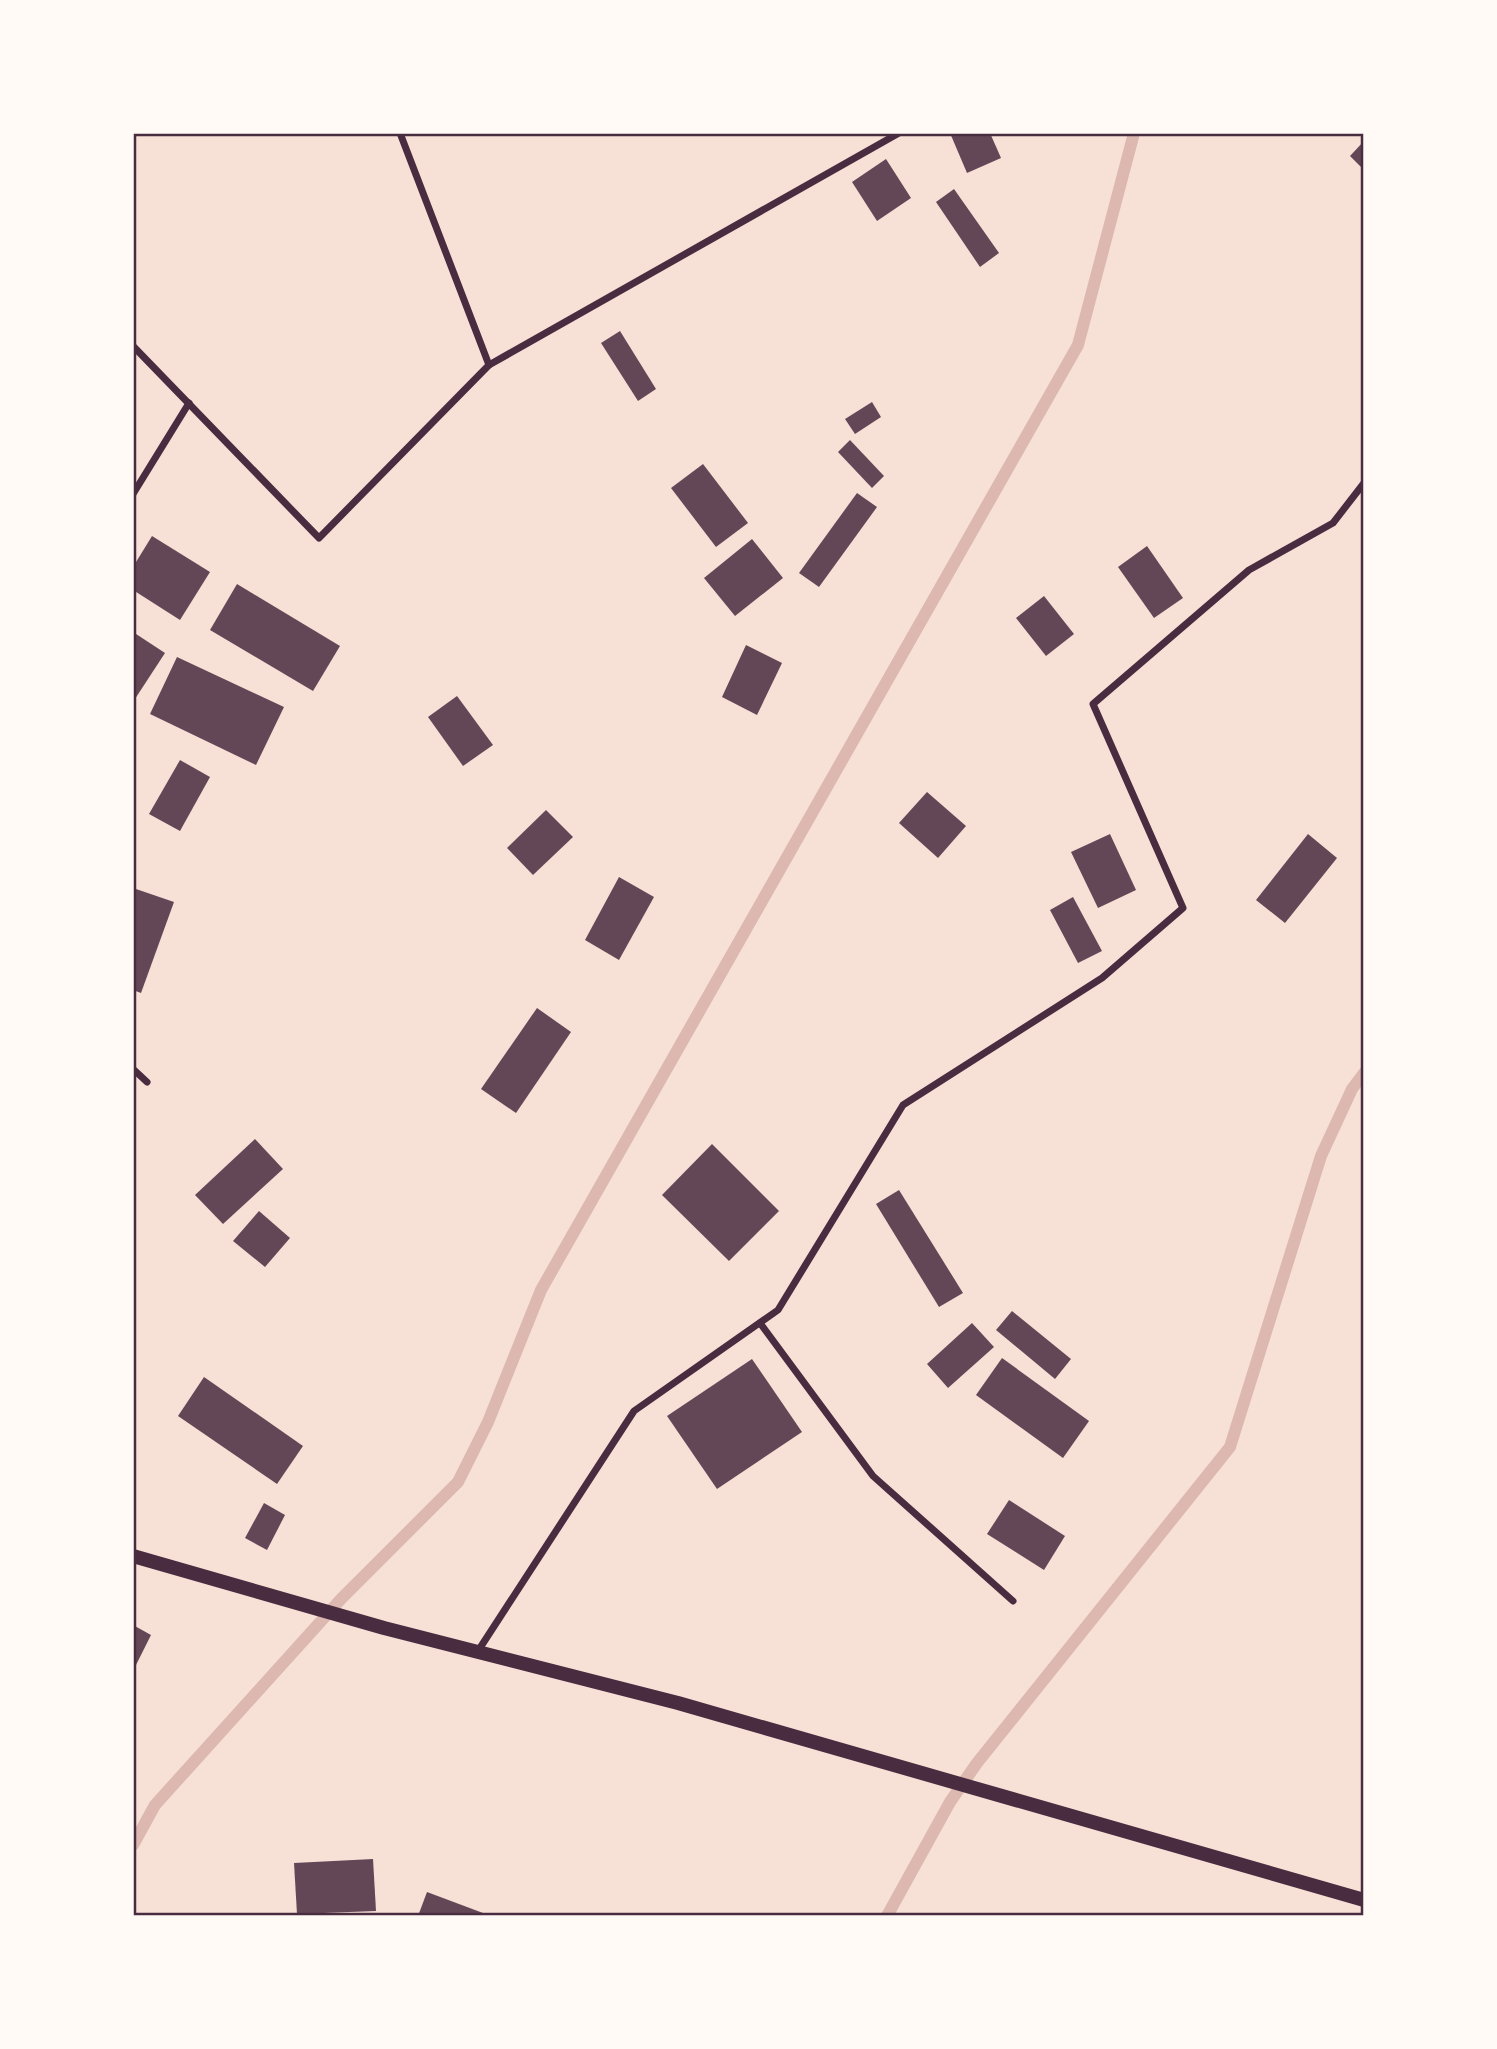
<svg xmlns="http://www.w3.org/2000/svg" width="1497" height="2049" font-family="'Titillium Web',sans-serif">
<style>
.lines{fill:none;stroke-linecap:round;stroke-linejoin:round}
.stream{stroke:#dcb8b0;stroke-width:12}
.building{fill:#644757}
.minor{stroke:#4a2c40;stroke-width:7}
.secondary{stroke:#4a2c40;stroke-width:14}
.neatline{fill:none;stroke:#4a2c40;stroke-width:2.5}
</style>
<rect width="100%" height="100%" fill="#f7e1d7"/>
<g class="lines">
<!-- stream -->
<g class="stream">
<path d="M 133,1845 L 155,1805 L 341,1599 L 458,1482 L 488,1422 L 541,1290 L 1078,345 L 1134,133"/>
<path d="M 887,1916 L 950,1802 L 977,1763 L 1230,1447 L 1321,1156 L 1352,1089 L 1364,1073"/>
</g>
</g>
<!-- building -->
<g class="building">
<path d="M 950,133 L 990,133 L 1001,158 L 967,173 Z"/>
<path d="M 1364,141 L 1364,170 L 1350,156 Z"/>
<path d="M 886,159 L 911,198 L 877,221 L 852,182 Z"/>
<path d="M 954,189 L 999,253 L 980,267 L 936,202 Z"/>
<path d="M 620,331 L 656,389 L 638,401 L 601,343 Z"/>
<path d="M 872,402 L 881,417 L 855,434 L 845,419 Z"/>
<path d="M 850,440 L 884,476 L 872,488 L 838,452 Z"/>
<path d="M 703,464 L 748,523 L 716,547 L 671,488 Z"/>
<path d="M 857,493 L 877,507 L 819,587 L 799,573 Z"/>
<path d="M 152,536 L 210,572 L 180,620 L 133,590 L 133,567 Z"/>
<path d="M 752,539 L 783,578 L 735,616 L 704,578 Z"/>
<path d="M 1147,546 L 1183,598 L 1154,618 L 1118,567 Z"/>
<path d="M 237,584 L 340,646 L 313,691 L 210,630 Z"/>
<path d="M 1044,596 L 1074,634 L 1046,656 L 1016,618 Z"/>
<path d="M 133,632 L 165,653 L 133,702 Z"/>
<path d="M 746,645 L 782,663 L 757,715 L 722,697 Z"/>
<path d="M 177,657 L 284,707 L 256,765 L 150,714 Z"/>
<path d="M 457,696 L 493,745 L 463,766 L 428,717 Z"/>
<path d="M 180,760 L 210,777 L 180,831 L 149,814 Z"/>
<path d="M 927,792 L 966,826 L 938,858 L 899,823 Z"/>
<path d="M 546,810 L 573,837 L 533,875 L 507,848 Z"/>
<path d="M 1110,834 L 1136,890 L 1098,908 L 1071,852 Z"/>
<path d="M 1308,834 L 1337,858 L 1285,923 L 1256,900 Z"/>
<path d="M 619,877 L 654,897 L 619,960 L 585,940 Z"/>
<path d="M 136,889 L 174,902 L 141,993 L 133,990 L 133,897 Z"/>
<path d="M 1073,897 L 1102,951 L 1078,963 L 1050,910 Z"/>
<path d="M 537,1008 L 571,1032 L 516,1113 L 481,1089 Z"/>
<path d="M 255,1139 L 283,1169 L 223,1224 L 195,1195 Z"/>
<path d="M 712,1144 L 779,1211 L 729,1261 L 662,1195 Z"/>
<path d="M 899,1190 L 963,1293 L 939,1307 L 876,1204 Z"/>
<path d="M 259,1211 L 290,1238 L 265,1267 L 233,1241 Z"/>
<path d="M 1012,1311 L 1071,1359 L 1055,1379 L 996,1330 Z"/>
<path d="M 972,1323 L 994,1347 L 948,1388 L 927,1364 Z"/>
<path d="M 1002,1358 L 1089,1421 L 1063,1458 L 976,1395 Z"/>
<path d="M 752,1359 L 802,1432 L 717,1489 L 667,1416 Z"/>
<path d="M 204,1377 L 303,1446 L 277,1484 L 178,1416 Z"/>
<path d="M 1009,1500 L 1065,1536 L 1044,1570 L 987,1534 Z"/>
<path d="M 264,1503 L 285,1515 L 267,1550 L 245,1538 Z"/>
<path d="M 133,1625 L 151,1635 L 133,1671 Z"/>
<path d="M 373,1859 L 376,1911 L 297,1914 L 294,1863 Z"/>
<path d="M 427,1892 L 483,1913 L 482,1916 L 418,1916 Z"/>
</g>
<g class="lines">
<!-- minor -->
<g class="minor">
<path d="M 400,133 L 489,365"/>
<path d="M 133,346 L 319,538 L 489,365 L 899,133"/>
<path d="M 133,494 L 189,403"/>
<path d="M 133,1069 L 147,1082"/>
<path d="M 760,1323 L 873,1476 L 1013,1601"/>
<path d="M 478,1651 L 634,1411 L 778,1310 L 903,1105 L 1102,978 L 1183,908 L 1093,704 L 1249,570 L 1333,523 L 1364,483"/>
</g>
<!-- secondary -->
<path class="secondary" d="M 133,1556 L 384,1628 L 678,1703 L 1364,1900"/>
</g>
<!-- border -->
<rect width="1497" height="2049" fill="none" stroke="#fffaf5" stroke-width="270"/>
<rect x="135" y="135" width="1227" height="1779" class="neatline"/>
</svg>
